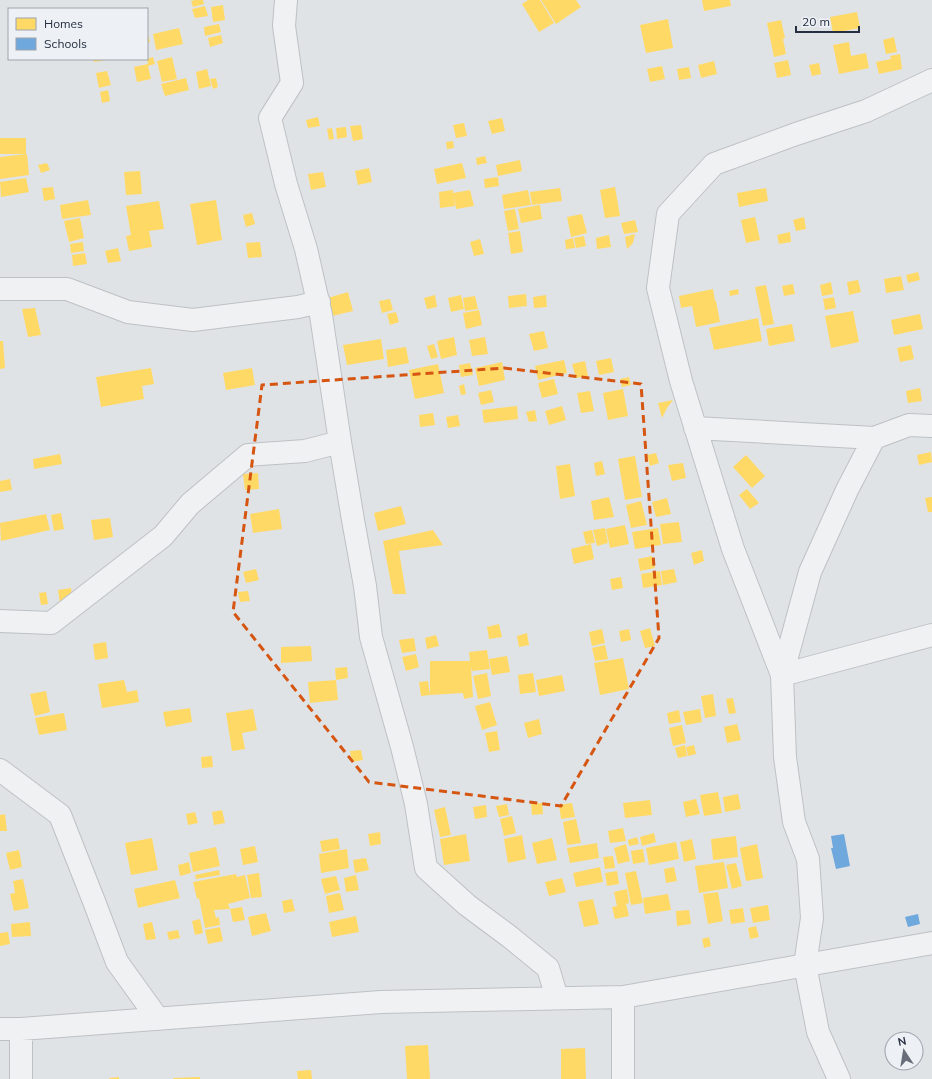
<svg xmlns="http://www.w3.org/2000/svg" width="932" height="1079" font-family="Mulish,sans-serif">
	<rect width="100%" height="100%" fill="#e0e3e6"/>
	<path fill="#ffd966" d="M195,0H203L204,4L193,7L191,1Z
		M528,0H540L554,23L539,32L522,4Z
		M541,0H576L581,7L556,24Z
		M702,0H730L731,6L704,11Z
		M223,5L225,20L213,22L211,7Z
		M205,6L208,16L195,18L192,9Z
		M857,12L860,28L833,33L830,17Z
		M668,19L673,48L646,53L640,25Z
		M781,20L785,38L783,39L786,54L774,57L767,23Z
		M219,24L221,32L205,36L204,27Z
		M179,28L183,44L156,50L153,34Z
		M147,31L150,42L147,43Z
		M221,35L223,43L210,47L208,38Z
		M894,37L897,52L886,54L883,40Z
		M849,42L851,56L866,53L869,68L839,74L833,45Z
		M900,54L902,69L879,74L876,62L891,59L890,56Z
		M153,57L155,64L148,66L151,79L137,82L134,67L148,64L147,59Z
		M172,57L177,79L162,82L157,61Z
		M93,59H106V60L94,62Z
		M788,60L791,75L777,78L774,63Z
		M714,61L717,74L701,78L698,65Z
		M819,63L821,74L812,76L809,65Z
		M662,66L665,79L650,82L647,69Z
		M689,67L691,78L679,80L677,69Z
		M207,69L211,86L199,89L196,72Z
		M107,71L111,85L99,88L96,73Z
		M186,78L189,90L165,96L161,84Z
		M216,78L218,87L213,89L210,79Z
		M108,90L110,101L102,103L100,92Z
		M318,117L320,126L308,128L306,120Z
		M502,118L505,131L492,134L488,121Z
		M464,123L467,136L456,138L453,125Z
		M361,125L363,139L353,141L350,126Z
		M346,127L347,137L337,139L336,128Z
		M332,128L334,139L329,140L327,129Z
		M0,138H26V154H0Z
		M453,141L454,148L447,149L446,142Z
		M27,154L29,175L0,179V157Z
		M485,156L487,163L477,165L476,158Z
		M520,160L522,171L498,176L496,165Z
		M47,163L50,170L41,173L38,165Z
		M462,163L466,178L437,184L434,169Z
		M369,168L372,182L358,185L355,171Z
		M140,171L142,194L126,195L124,172Z
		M323,172L326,187L311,190L308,174Z
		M498,177L499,186L485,188L484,179Z
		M26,178L29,192L1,197L0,182Z
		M53,187L55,199L44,201L42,188Z
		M615,187L620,216L605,218L600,190Z
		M560,188L562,201L532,205L530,192Z
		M766,188L768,201L739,207L737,193Z
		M453,190V193L470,190L474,206L456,209L454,194L455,206L440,208L439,192Z
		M528,190L531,205L504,209L502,195Z
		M88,200L91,215L62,219L60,205Z
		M216,200L222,240L197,245L190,204Z
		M159,201L164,229L149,231L152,247L129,251L126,236L131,235L126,206Z
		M540,205L542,219L521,223L518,209Z
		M515,209L519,229L508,231L504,211Z
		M252,213L255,224L246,227L243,215Z
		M582,214L587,233L571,237L567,217Z
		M755,217L760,240L746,243L741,220Z
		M804,217L806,229L796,231L793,220Z
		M80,218L84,238L69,242L64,221Z
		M635,220L638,232L624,234L621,223Z
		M520,231L523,252L511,254L508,233Z
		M790,232L791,242L779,244L777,235Z
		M635,234L633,243L627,249L625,237Z
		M609,235L611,247L597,249L596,238Z
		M584,236L586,246L576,248L574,238Z
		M573,238L575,248L566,249L565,240Z
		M480,239L484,254L474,256L470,242Z
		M83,242L84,251L71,253L70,244Z
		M260,242L262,257L248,258L246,243Z
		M118,248L121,261L108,263L105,251Z
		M85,253L87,264L73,266L72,255Z
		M918,272L920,280L908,283L906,275Z
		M901,276L904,290L886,293L884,279Z
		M858,280L861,292L849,295L847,282Z
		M831,282L833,294L822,296L820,285Z
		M793,284L795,294L784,296L782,286Z
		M766,285L774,324L763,326L755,287Z
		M713,289L715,301H716L720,322L696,327L692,306L681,308L679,296Z
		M738,289L739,294L730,296L729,291Z
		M348,292L353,311L328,317L324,299Z
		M526,294L527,306L509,308L508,296Z
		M435,295L437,307L427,309L424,298Z
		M461,295L464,309L451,312L448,298Z
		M546,295L547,307L534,308L533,297Z
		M475,296L478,309L465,311L463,298Z
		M834,297L836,308L825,310L823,299Z
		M390,299L393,310L382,313L379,301Z
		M35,308L41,335L28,337L22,309Z
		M479,310L482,325L466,329L463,313Z
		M853,311L859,342L831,348L825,316Z
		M396,312L399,322L390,325L387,314Z
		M920,314L923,329L894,335L891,320Z
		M758,318L762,341L714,350L709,328Z
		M792,324L795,341L769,346L766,329Z
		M544,331L548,348L534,351L529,334Z
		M454,337L457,355L441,359L437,341Z
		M485,337L488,354L472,356L469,340Z
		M381,339L384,359L347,365L343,345Z
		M0,341H3L5,368L0,369Z
		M434,344L438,357L431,359L427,346Z
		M911,345L914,359L900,362L897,348Z
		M406,347L409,363L388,367L386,350Z
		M611,358L614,372L599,375L596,361Z
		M564,360L567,373L538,380L535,366Z
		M585,361L588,376L576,378L572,364Z
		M502,362L505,380L479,386L475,368Z
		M470,363L473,375L461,377L459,365Z
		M438,364L444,393L415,399L409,370Z
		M151,368L154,384L142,386L144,399L101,407L96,377Z
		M252,368L255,385L226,390L223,373Z
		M629,377L631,385L622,387L620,379Z
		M554,379L558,394L542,398L538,383Z
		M464,384L466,394L461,395L459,386Z
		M920,388L922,401L908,403L906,391Z
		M623,389L628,416L608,420L603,393Z
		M491,390L494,402L481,405L478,393Z
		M590,391L594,411L581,413L577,393Z
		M673,400L667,408L662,418L658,403Z
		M517,406L518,419L484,423L482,410Z
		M562,406L566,420L549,425L545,411Z
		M535,410L537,421L529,422L526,412Z
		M433,413L435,425L420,427L419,415Z
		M458,415L460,426L448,428L446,417Z
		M931,452L932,462L919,465L917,455Z
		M656,453L659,463L650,466L647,455Z
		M60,454L62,464L34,469L33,459Z
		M746,455L765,476L752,488L733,467Z
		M635,456L642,497L625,500L618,459Z
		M602,461L605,474L596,476L594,463Z
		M683,463L686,478L672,481L668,465Z
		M570,464L575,496L560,499L556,466Z
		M258,473L259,489L245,490L243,474Z
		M10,479L12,490L0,492V481Z
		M747,489L759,503L750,509L739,495Z
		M609,497L614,517L594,520L591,501Z
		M932,497V512H928L925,498Z
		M667,498L671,514L656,517L652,502Z
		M641,501L647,525L631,528L626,505Z
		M401,506L406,524L378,531L374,513Z
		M279,509L282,529L253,533L250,514Z
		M61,513L64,529L54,531L51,515Z
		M46,514L50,530L1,541L0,523Z
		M110,518L113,537L94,540L91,520Z
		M679,522L682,542L663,544L660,524Z
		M625,525L629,544L610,548L606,529Z
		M605,528L608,543L597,546L593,530Z
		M658,528L661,545L635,549L632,532Z
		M433,530L443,545L399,551L406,594H393L383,541Z
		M592,530L595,543L586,544L583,532Z
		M591,544L594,559L574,564L571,549Z
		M702,550L704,561L694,565L691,553Z
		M652,556L655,568L640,571L638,559Z
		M256,569L259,580L246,583L243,572Z
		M674,569L677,582L663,585L661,571Z
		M660,571L662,585L643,588L641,574Z
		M621,577L623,588L612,590L610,579Z
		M71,588L73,602L60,604L58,590Z
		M248,591L250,601L240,602L238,592Z
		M46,592L48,604L41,605L39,593Z
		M499,624L502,637L489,639L487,627Z
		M650,628L655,646L645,648L640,631Z
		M602,629L605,643L592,646L589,632Z
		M629,629L631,640L621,642L619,631Z
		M527,633L529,645L519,647L517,636Z
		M436,635L439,646L427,649L425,638Z
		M414,638L416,651L402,653L399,640Z
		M106,642L108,658L95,660L93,644Z
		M605,645L608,659L595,661L592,648Z
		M311,646L312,661L281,663V647Z
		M487,650L490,669L472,671L471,667L473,697L464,699L463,693L430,695V661H470L469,652Z
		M416,654L419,667L406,671L402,657Z
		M507,656L510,672L492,675L489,659Z
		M623,658L629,689L600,695L594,663Z
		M347,667L348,678L336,680L335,668Z
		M487,673L491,696L478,699L473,676Z
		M533,673L536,692L520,694L518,675Z
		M562,675L565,691L539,696L536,680Z
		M124,680L127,692L137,690L139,702L102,708L98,684Z
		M336,680L338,700L310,703L308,682Z
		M428,681L430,695L421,696L419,682Z
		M46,691L50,712L35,716L30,694Z
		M713,694L716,716L705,718L701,696Z
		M733,698L736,713L729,714L726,699Z
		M490,702L497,725L482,730L475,706Z
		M190,708L192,722L166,727L163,712Z
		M253,709L257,730L242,733L245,749L232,751L226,713Z
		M700,709L702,722L686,725L683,712Z
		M679,710L681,722L669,724L667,713Z
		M64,713L67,730L39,735L35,718Z
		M539,719L542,734L528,738L524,723Z
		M737,724L741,740L727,743L724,727Z
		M682,725L686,743L673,746L669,728Z
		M497,731L500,750L489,752L485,733Z
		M685,745L687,756L678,758L675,748Z
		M694,745L696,754L688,756L686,747Z
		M361,750L363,760L352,762L350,751Z
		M212,756L213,767L202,768L201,757Z
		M718,792L722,813L704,816L700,795Z
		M738,794L741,809L725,812L723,797Z
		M696,799L700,814L686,817L683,802Z
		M650,800L652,815L625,818L623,803Z
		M542,803L543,814L532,815L531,804Z
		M572,803L575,817L561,819L559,805Z
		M507,804L509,815L499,817L496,806Z
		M486,805L487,817L475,819L473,807Z
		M445,807L451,835L440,837L434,810Z
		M222,810L225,823L214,825L212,812Z
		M195,812L198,823L188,825L186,814Z
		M5,814L7,831H0V815Z
		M512,816L516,833L504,836L500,819Z
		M576,819L581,843L567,845L563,822Z
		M623,828L626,841L610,843L608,831Z
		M380,832L381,844L370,846L368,834Z
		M654,833L656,842L642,846L640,837Z
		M466,834L470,861L444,865L440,839Z
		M522,835L526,859L508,863L504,839Z
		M736,836L738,857L713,860L711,839Z
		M637,837L639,844L629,846L628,840Z
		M152,838L158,870L131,875L125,843Z
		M338,838L340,849L322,852L320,841Z
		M552,838L557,860L537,864L532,843Z
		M692,839L696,859L684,862L680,842Z
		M676,842L679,859L649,865L646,848Z
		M597,843L599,858L570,863L567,848Z
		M626,844L630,861L618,864L614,848Z
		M757,844L763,878L746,881L740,848Z
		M255,846L258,862L243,865L240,849Z
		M216,847L220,866L193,872L189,853Z
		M347,849L349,868L321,873L319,854Z
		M643,849L645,862L633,864L631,851Z
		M19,850L22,867L10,870L6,853Z
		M613,856L615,868L605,869L603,857Z
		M366,858L369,870L355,873L353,860Z
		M189,862L191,873L180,876L178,865Z
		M724,862L728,888L699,893L695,866Z
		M736,863L742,886L732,889L726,865Z
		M600,867L603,882L576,887L573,873Z
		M674,867L677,881L666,883L664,869Z
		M219,870L220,875L196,879L195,875Z
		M617,871L619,884L607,886L605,873Z
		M636,871L643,903L631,905L625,873Z
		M259,873L262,897L251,898L247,875Z
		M236,874L237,877L245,875L250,898L228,904L230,909L242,907L245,920L233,922L230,909L214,910L216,918L219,917L220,925L205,928L199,898L197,899L193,882Z
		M356,875L359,890L346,892L344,878Z
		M336,876L340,890L325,894L321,879Z
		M562,878L566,892L549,896L545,882Z
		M23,879L29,908L14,911L10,894L15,893L13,881Z
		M175,880L180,898L138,908L134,889Z
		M627,889L629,903L626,904L629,916L615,919L612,907L617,906L614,892Z
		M718,892L723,921L708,924L703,894Z
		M340,893L344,910L329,913L326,896Z
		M668,894L671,910L645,914L643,898Z
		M292,899L295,911L284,913L282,901Z
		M593,899L599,924L584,927L578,902Z
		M768,905L770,920L753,923L750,908Z
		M743,908L745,922L731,924L729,910Z
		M689,910L691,924L677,926L676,911Z
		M266,913L271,931L252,936L248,917Z
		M356,916L359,932L332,937L329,922Z
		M200,919L203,933L195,935L192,921Z
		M30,922L31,936L12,937L11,924Z
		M152,922L156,939L146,940L143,924Z
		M756,926L759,937L750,939L748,928Z
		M220,927L223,941L208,944L205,930Z
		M178,930L180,938L169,940L167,932Z
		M8,932L10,944L0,946V933Z
		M709,937L711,946L704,948L702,939Z
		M428,1045L430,1079H407L405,1046Z
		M585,1048L586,1079H561V1049Z
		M311,1070L312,1079H298L297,1071Z
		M119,1077V1079H109V1078Z
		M200,1077V1079H173V1078Z"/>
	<path fill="#6fa8dc" d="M844,834L850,866L836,869L831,848H833L831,836Z
		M918,914L920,924L908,927L905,917Z"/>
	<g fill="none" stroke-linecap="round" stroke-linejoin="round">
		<defs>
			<path id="minor" d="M286,0L284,26L292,83L270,118L286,184L306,249L321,315L340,442L353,520L365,586L371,637L402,747L416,804L426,868L467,905L510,937L548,968L557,998
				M932,80L866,111L796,134L714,164L668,214L658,288L681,381L733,549L782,675L932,635
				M0,289H67L128,312L193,320L298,307L319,302
				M695,428L874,438
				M0,621L51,623L163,536L190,504L248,455L305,451L340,442
				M0,770L60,815L95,904L117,962L158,1019
				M0,1029H21L381,1002L623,997L932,943
				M21,1029V1079
				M623,1079V997
				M839,1079L818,1032L805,965L812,918L808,859L794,822L785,757L782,675L810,572L847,490L874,438L909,425L932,426"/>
		</defs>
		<use href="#minor" stroke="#bec1c4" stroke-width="24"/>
		<use href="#minor" stroke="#eff1f2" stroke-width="22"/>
	</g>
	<path fill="none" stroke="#d55511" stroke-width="3" stroke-dasharray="8 5" stroke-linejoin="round" d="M504,368L641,384L659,638L561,806L369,782L233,612L262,385Z"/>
	<rect x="8" y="8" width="140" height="52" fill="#edf1f6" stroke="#9da3ad"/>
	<rect x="16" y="18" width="20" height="12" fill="#ffd966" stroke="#9da3ad"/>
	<text x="44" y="28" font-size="12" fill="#262f40">Homes</text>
	<rect x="16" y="38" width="20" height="12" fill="#6fa8dc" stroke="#9da3ad"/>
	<text x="44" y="48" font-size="12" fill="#262f40">Schools</text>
	<g transform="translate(904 1051) rotate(348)"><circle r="19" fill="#edf1f6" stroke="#9da3ad"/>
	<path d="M0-3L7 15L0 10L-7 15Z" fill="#676e7a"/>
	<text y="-6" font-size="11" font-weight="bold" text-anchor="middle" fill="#262f40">N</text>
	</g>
	<path d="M796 26v6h63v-6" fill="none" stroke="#262f40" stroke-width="2"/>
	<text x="802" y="26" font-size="12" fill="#262f40" stroke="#edf1f6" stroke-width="3" paint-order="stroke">20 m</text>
</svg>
